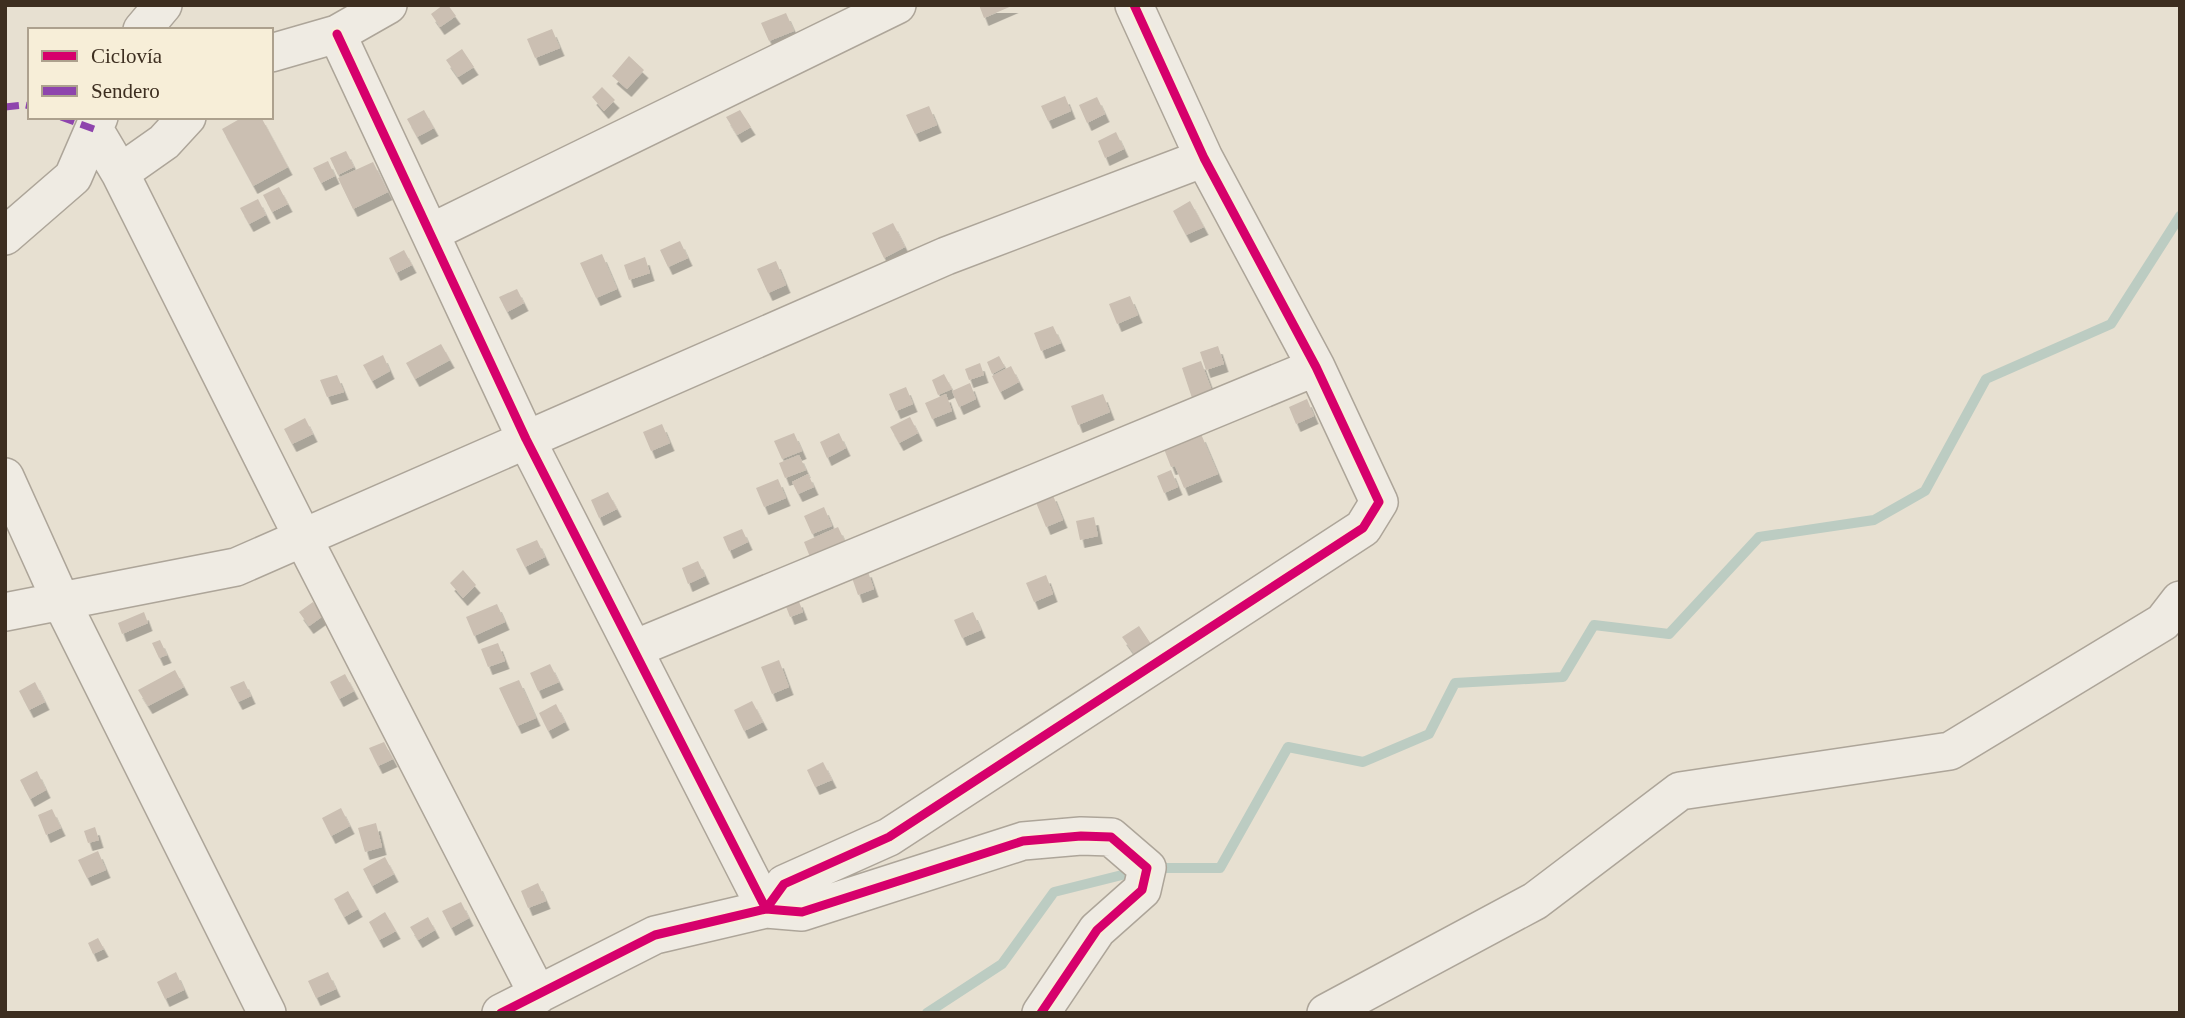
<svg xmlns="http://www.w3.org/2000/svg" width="2185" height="1018" font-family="'Times New Roman',serif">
	<defs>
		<filter id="shadow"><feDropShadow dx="4.5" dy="8" stdDeviation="0" flood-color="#0004"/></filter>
	</defs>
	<rect width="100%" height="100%" fill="#e7e0d1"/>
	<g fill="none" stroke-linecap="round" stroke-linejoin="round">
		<path stroke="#bcccc2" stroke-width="10" d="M1153,868H1220L1288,747L1363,762L1429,734L1455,683L1563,677L1594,625L1669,634L1759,537L1874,520L1925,491L1986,379L2111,324L2180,216
			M927,1013L1002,964L1054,892L1138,871"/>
	</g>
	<path fill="#cbbfb2" filter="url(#shadow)" d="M443,5H448L456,16L440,27L431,14Z
		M979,5H1014L984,18Z
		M786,13L794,31L769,41L761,23Z
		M552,29L560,48L535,58L527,39Z
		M462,49L474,67L458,77L446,60Z
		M629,56L644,70L627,89L612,76Z
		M602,87L615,100L604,111L592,97Z
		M1065,96L1071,111L1048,121L1041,106Z
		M1097,97L1105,114L1087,123L1079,105Z
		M929,106L937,125L915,134L906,115Z
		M424,110L434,128L417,137L407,119Z
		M740,110L751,127L737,135L726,117Z
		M243,117H261L288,167L253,186L222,129Z
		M1116,132L1124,149L1105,158L1098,141Z
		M346,151L354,167L338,175L330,158Z
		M328,161L335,176L321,183L313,168Z
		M373,162L388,192L353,209L338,178Z
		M279,187L288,204L272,212L263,195Z
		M258,199L266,215L249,224L240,208Z
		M1190,201L1204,227L1186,235L1173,211Z
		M893,223L905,247L884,258L872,233Z
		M680,241L688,258L668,267L660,250Z
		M404,250L412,265L396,273L389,258Z
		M602,254L617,289L596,298L580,263Z
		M645,257L650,273L629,280L624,265Z
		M776,261L786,285L768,293L757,269Z
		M517,289L524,303L507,312L499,297Z
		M1130,296L1138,315L1117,324L1109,304Z
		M1053,326L1061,343L1041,351L1034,333Z
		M441,344L450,360L415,379L406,363Z
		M1218,346L1224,364L1206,370L1200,352Z
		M383,355L390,371L372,381L363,365Z
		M999,356L1005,367L992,374L987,362Z
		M1201,361L1212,391L1192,398L1182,368Z
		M980,363L984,375L969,380L965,369Z
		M1011,366L1019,382L1000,392L992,376Z
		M944,374L952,389L938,395L932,380Z
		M337,375L344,392L327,397L320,380Z
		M970,383L976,399L959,407L952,391Z
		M906,387L913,404L896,411L889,394Z
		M946,394L952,411L932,419L925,403Z
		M1103,394L1110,412L1078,425L1071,406Z
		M1307,399L1314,416L1296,424L1289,407Z
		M910,417L918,433L899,443L890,427Z
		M305,418L313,434L292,444L284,429Z
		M662,424L670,443L651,451L643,432Z
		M794,433L802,451L782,459L774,441Z
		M839,433L846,448L827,458L820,442Z
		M1201,434L1218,474L1184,488L1175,466L1171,467L1164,449Z
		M799,455L806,470L785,478L779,463Z
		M1171,470L1178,487L1164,493L1157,476Z
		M808,474L814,487L798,494L792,482Z
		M778,479L786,498L764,507L756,488Z
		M608,492L617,509L599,518L591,500Z
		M1052,493L1063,520L1046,527L1035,500Z
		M824,507L832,526L812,534L804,516Z
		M1094,517L1098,536L1080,540L1076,521Z
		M838,527L847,546L812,562L804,542Z
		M742,529L748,542L729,551L723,537Z
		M537,540L545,557L525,567L516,549Z
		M698,561L705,576L688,584L682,568Z
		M867,569L874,589L858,595L851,575Z
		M463,570L476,585L463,598L450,583Z
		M1046,575L1053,594L1034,602L1026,583Z
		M798,599L803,612L790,617L785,604Z
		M313,602L323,616L309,626L299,612Z
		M497,604L505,622L474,636L466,617Z
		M144,612L148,623L122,634L118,623Z
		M973,612L981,630L962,638L954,620Z
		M1139,626L1151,644L1135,655L1122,637Z
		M160,640L167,655L159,658L152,643Z
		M498,643L505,661L488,667L481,649Z
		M779,660L789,687L772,694L761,667Z
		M550,664L559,682L538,691L530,673Z
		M175,670L184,687L148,706L138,690Z
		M345,674L354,691L339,699L330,682Z
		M519,680L536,718L517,726L499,688Z
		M244,681L251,696L238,702L230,687Z
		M35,682L45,702L29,710L19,691Z
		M752,701L763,722L744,731L734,710Z
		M556,704L565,722L548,731L539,713Z
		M384,742L393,759L378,766L369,748Z
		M823,762L832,780L815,787L807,770Z
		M37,771L46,790L30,799L20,780Z
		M341,808L350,826L331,836L322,818Z
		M52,809L61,828L46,835L38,815Z
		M376,823L382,847L365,852L358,828Z
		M95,827L99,840L88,843L84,831Z
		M98,851L106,870L87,878L78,860Z
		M385,857L394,874L372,886L363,869Z
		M538,883L546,901L528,908L521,891Z
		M348,891L358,909L344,917L334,899Z
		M461,902L469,918L451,928L442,911Z
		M385,912L396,931L379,940L369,922Z
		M428,917L435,930L418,940L410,927Z
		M98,938L104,949L93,954L88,943Z
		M176,972L184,990L165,999L157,982Z
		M328,972L336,989L316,998L308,981Z"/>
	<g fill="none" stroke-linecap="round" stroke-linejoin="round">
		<defs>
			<path id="minor" d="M142,30L163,5
				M337,34L526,439L766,909L802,912L1023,841L1081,836L1111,837L1147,868L1142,890L1097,930L1041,1013
				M271,53L337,34L388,5
				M94,129L120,173L303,538L538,995
				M120,173L164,142L187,117
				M430,233L897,5
				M5,236L73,177L99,117
				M5,477L61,601L267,1013
				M5,612L236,567L946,256L1204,158
				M634,649L1316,367
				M501,1013L655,935L766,909L784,884L889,837L1363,528L1379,502L1316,367L1204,158L1134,5
				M1326,1013L1535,901L1680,791L1950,751L2163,622L2180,600"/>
		</defs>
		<use href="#minor" stroke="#ada599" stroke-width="40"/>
		<use href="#minor" stroke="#efebe3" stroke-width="37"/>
		<path stroke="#8e44ad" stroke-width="7" stroke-dasharray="14 7" stroke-linecap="butt" d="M5,107L25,105L30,106
			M61,117L94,129"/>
		<defs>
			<path id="cycleway" d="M337,34L526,439L766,909L802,912L1023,841L1081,836L1111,837L1147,868L1142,890L1097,930L1041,1013
				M501,1013L655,935L766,909L784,884L889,837L1363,528L1379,502L1316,367L1204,158L1134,5"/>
		</defs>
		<use href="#cycleway" stroke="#f7eed8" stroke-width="13"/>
		<use href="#cycleway" stroke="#d6006c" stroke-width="9"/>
	</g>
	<rect width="2185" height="1018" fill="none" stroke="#3d2e20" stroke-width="14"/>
	<rect x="28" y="28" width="245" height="91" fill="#f7eed8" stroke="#ada18e" stroke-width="2"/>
	<rect x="42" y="51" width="35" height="10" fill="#d6006c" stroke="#ada18e" stroke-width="2"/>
	<text x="91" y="63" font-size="21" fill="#3d2e20">Ciclovía</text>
	<rect x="42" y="86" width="35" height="10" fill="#8e44ad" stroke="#ada18e" stroke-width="2"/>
	<text x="91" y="98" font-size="21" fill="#3d2e20">Sendero</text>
</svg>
